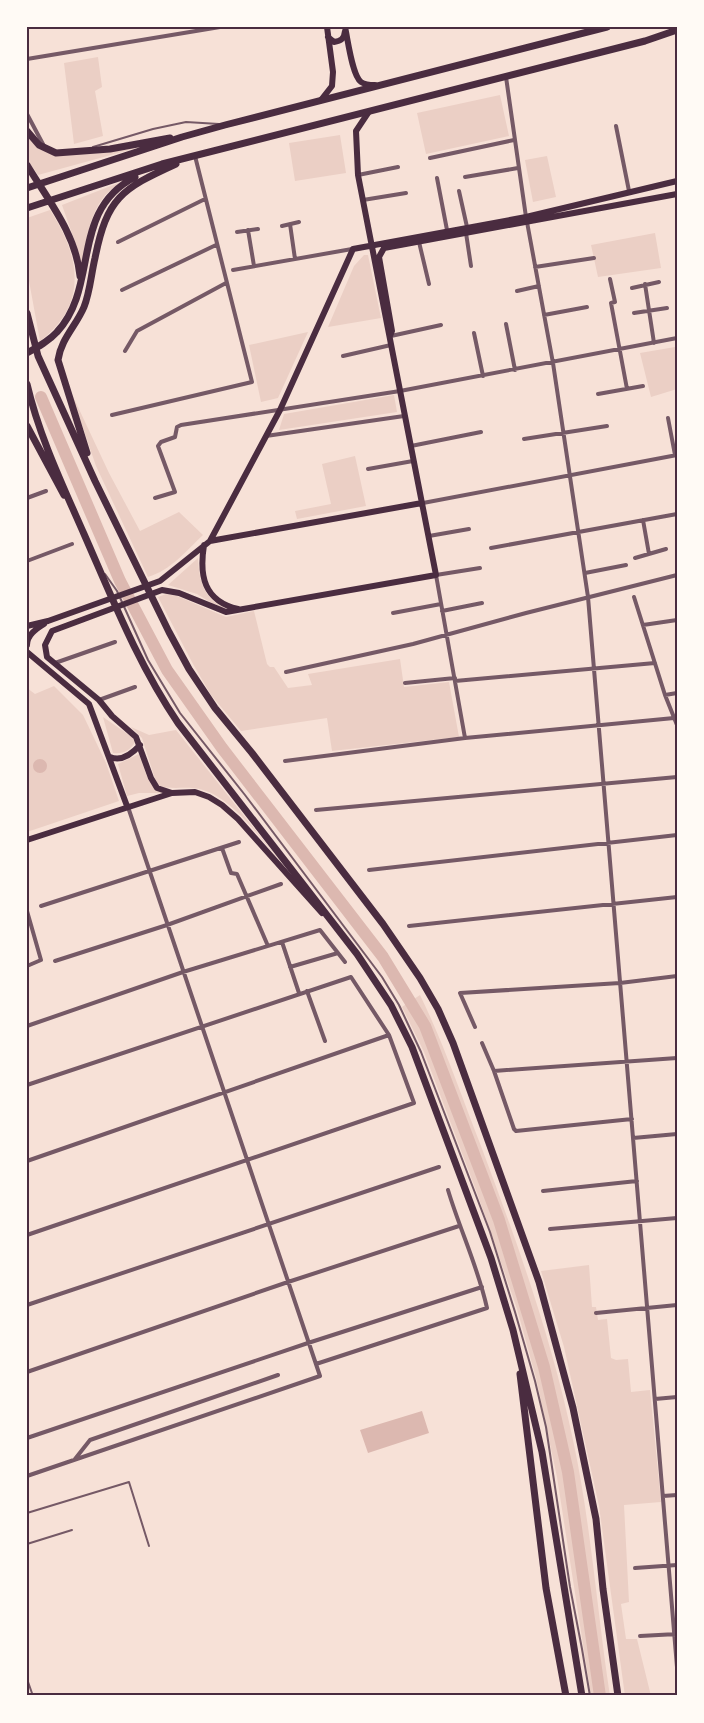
<svg xmlns="http://www.w3.org/2000/svg" width="704" height="1723" font-family="'Zilla Slab',serif">
	<rect width="100%" height="100%" fill="#f7e1d7"/>
	<path fill="#ebcfc5" d="M98,57L102,87L95,91L103,136L74,144L64,63Z
		M500,95L509,136L426,154L417,113Z
		M340,135L346,173L295,181L289,143Z
		M27,136L39,149L50,153L162,141L38,175L27,159Z
		M547,156L556,197L533,202L525,160Z
		M121,182C115,187 107,192 103,198C88,217 86,245 81,268L80,256L62,205Z
		M50,210C80,256 89,304 40,341L27,270V218Z
		M655,233L661,268L598,277L591,245Z
		M364,255H368L381,318L328,327L354,266Z
		M308,332L278,398L261,402L249,345Z
		M675,347L677,389L651,397L640,353Z
		M70,390L109,473L140,531L179,512L203,535C186,551 171,570 148,577L96,466Z
		M394,395L397,412L279,430L284,414Z
		M355,456L366,506L297,519L295,511L331,504L322,464Z
		M198,558C199,582 205,603 230,609L216,606L197,594L168,585Z
		M166,594L177,596L226,617L254,611L267,664L270,667H274L288,688L312,685L308,674L400,659L404,687L449,682L459,737L332,751L327,718L241,731L211,695L193,664L158,597Z
		M54,686L83,715L106,763L119,801L27,832V688L35,694Z
		M103,717L132,737L135,742C130,751 123,754 113,753Z
		M131,727L149,735L176,730L284,866C263,842 234,799 203,790C187,785 172,791 157,785L142,738Z
		M139,754C145,768 147,788 163,793H139L127,796L118,764Z
		M420,995C444,1044 461,1095 481,1146C517,1242 552,1339 573,1440C591,1524 597,1611 610,1696H591L557,1477L536,1378L517,1309L477,1193L424,1052L402,1007Z
		M589,1265L592,1307H596L598,1320L607,1319L611,1358L616,1360L628,1359L631,1392L650,1390L661,1502L624,1505L629,1602L621,1604L626,1639H637L651,1696H625L599,1506L564,1347L541,1271Z"/>
	<path fill="#dcb8b0" d="M33 766a7 7 0 1 1 14 0a7 7 0 1 1-14 0Z
		M422,1411L429,1433L368,1453L360,1430Z"/>
	<g fill="none" stroke-linecap="round" stroke-linejoin="round">
		<path stroke="#dcb8b0" stroke-width="12" d="M41,397L120,581L167,670L222,748L383,957L425,1026L499,1220L544,1367L568,1472L600,1696"/>
		<path stroke="#755966" stroke-width="2" d="M93,147L153,129L186,122L219,124
			M105,574L117,591L148,660L180,713L245,795L382,977L399,1005L421,1052L490,1232L515,1312L535,1381L546,1427L570,1587L582,1649L590,1696
			M27,1513L129,1482L149,1546
			M27,1544L72,1530
			M27,1679L33,1696"/>
		<path stroke="#755966" stroke-width="4" d="M27,59L220,27
			M506,77L526,217
			M27,114L44,146
			M616,126L629,191
			M430,158L514,140
			M358,175L398,167
			M465,177L518,168
			M437,178L447,230
			M459,191L467,227
			M363,200L406,193
			M527,222L553,363L588,597L677,1667
			M290,224L295,259
			M282,226L299,222
			M248,230L254,266
			M237,232L258,229
			M466,233L471,266
			M118,242L205,199
			M419,242L429,284
			M535,267L594,258
			M233,270L352,249
			M610,279L615,302L611,303L627,389
			M645,284L654,343
			M632,288L659,282
			M122,290L216,245
			M517,291L539,286
			M634,313L667,308
			M544,315L587,307
			M506,324L515,370
			M474,333L483,376
			M391,336L441,325
			M125,351L137,331L226,283
			M343,356L391,345
			M598,394L643,386
			M112,415L252,382L195,156
			M668,418L675,455
			M266,436L404,416
			M524,439L607,426
			M411,446L481,432
			M368,469L413,461
			M27,498L46,491
			M155,498L175,492L158,446L161,442L175,437L177,427L181,425L400,391L677,338
			M423,503L677,455
			M643,520L649,554
			M429,536L469,529
			M491,548L677,514
			M635,558L666,549
			M27,561L72,544
			M585,573L626,565
			M634,597L665,695L677,725
			M442,611L482,603
			M393,613L441,604
			M643,625L677,620
			M55,663L115,642
			M286,672L413,644L526,613L677,575
			M455,681L655,663
			M405,683L455,678
			M665,695L677,693
			M99,700L135,687
			M465,738L436,575L480,568
			M285,761L465,738L674,718
			M316,810L677,777
			M222,848L231,873L237,874L268,946
			M369,870L677,835
			M41,906L239,842
			M27,911L41,960L27,966
			M409,926L677,897
			M282,942L299,993
			M55,961L167,925L281,884
			M290,967L338,953
			M307,991L325,1041
			M27,1026L183,972L320,930L345,962
			M475,1027L460,993L620,983L677,976
			M482,1043L494,1071L677,1058
			M494,1071L514,1129L516,1131L632,1119
			M27,1085L351,977L389,1035L414,1103L27,1235
			M633,1138L677,1134
			M27,1161L389,1035
			M543,1191L637,1181
			M550,1229L677,1218
			M27,1305L439,1167
			M596,1313L677,1305
			M316,1364L487,1308C478,1267 460,1230 448,1190
			M27,1372L288,1282L459,1226
			M655,1399L677,1397
			M27,1438L308,1343L482,1287
			M75,1459L90,1440L278,1375
			M27,1476L320,1376L128,807
			M663,1496L677,1495
			M635,1568L677,1565
			M640,1636L677,1634"/>
		<path stroke="#4a2c40" stroke-width="6" d="M345,27C348,40 352,75 361,82C365,85 370,85 375,85
			M328,37L334,42C341,41 344,39 345,31
			M321,100L332,86L333,72L327,27
			M390,336L392,331L379,257L384,248L677,194
			M210,541L422,503
			M204,545C199,576 204,601 238,609
			M27,626L48,621L160,581L210,541L280,410L353,249L526,217L677,181
			M27,645C27,635 36,629 44,624
			M27,652L89,704L127,806
			M110,757C122,762 132,754 140,745
			M27,840L172,793
			M322,913L238,819L222,805L209,797L195,792L172,793L157,788L151,778L136,737L112,716L99,700L47,657L45,645L52,631L162,590L179,593L226,612L436,575L358,175L356,131L368,113"/>
		<path stroke="#4a2c40" stroke-width="7" d="M27,131L39,145L56,153L110,149L170,138
			M27,165C48,200 76,234 80,276
			M27,188L182,137L225,125L607,27
			M27,208L162,164L645,41L677,30
			M27,313L38,356L95,481L169,632L189,669L215,708L252,753L383,924L420,978L438,1009L453,1043L539,1282L573,1408L596,1519L603,1589L618,1696
			M27,353C38,347 49,341 57,332C100,286 69,211 135,177
			M27,384C39,436 63,486 84,534C113,600 138,664 178,723L357,954L391,1005L412,1047L491,1258L513,1330L542,1452L582,1696
			M27,426L64,495
			M87,453L58,360C61,339 76,326 84,307C90,292 91,275 95,258C107,198 121,189 176,164
			M520,1374L546,1588L566,1696"/>
	</g>
	<rect width="704" height="1723" fill="none" stroke="#fffaf5" stroke-width="57"/>
	<rect x="28" y="28" width="648" height="1666" fill="none" stroke="#4a2c40" stroke-width="2"/>
</svg>
